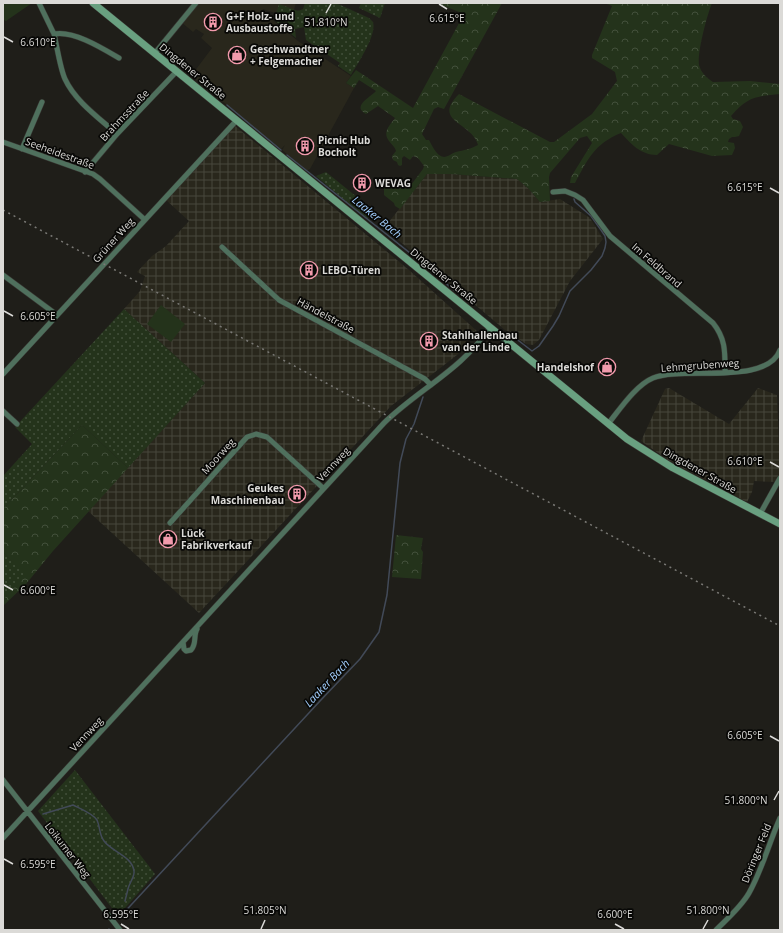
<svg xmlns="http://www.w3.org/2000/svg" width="783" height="933" font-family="'Open Sans',sans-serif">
	<defs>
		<pattern id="industrial-grid" width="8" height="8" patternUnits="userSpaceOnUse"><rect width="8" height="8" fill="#29271c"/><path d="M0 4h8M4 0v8" fill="none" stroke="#47463c"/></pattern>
		<pattern id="grass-dots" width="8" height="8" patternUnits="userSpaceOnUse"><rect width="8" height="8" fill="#24331b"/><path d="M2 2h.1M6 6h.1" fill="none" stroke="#43503b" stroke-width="1.8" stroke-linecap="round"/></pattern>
		<pattern id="forest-crowns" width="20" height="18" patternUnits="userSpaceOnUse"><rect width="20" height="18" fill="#24331b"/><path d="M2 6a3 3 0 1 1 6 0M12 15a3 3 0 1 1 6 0" fill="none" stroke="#43503b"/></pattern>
	</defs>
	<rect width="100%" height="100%" fill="#1f1e19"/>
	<path fill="#29271c" d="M197,3H296L294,10L275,13L263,9L262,11L298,41L351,76L346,83L354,88L310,169L308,170H306L282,150L285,145L281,149L191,76L212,48L201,38L204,34L196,29L193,32L181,22Z"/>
	<path fill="url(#industrial-grid)" d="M234,125L409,270L478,332L457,355L391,406L199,613L88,511L205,383L124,309L140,291L145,276L137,272L152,256L166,246L189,221L166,200Z
		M427,174H451L517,179L528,188L540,202L560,199L590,218L603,239L570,281L539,340L533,345L526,344L505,330L384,228Z
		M669,388L729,424L758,388L777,395L780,472L775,482L754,481L752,492L747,502L668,460L641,441L665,389Z"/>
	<path fill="url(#grass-dots)" d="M305,3H336L369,18L373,22C377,35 358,63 351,75L338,66L340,63L306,40L304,27L295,29L296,38L274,20L279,4L298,11L303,9Z
		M361,3H385L380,18L359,8Z
		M326,172L373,210L367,219L316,176Z
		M124,309L205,383L128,468L82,425L3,509V476L32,444L15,427Z
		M3,552L26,575L3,600Z
		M75,770L155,874L118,916L38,811Z"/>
	<path fill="url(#forest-crowns)" d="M437,3H502L444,109L438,107L434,109L422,134L426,140H429C432,145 436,156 444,157C448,157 452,153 456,152C464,150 471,149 478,145C472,122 431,122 459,94L550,142H554L592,114L617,81L615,72L592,58V55L612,6L605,3H712C707,15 697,53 699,65C701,73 707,78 713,82L750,81L780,84V94C756,96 747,97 731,116L733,119L740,121L743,127L739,136L735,137H732L729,139L728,142L734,143L735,148L732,155L712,156L669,144L657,155C641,155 631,144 621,133C594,144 588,159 575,183H570L571,177L592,143L587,136L580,138L550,173L549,177L550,201L540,202L528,188L517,179L451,174H427L400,209L395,206L394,203L384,195V188L387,181C395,180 402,185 411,185L423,169L424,166L418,158L413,156L410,160L404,156L402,158V165L400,166L398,165L397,162L393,160L392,156L396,151C395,147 392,145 389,141C382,132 390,125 395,118L378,106L366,114C351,106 371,97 376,91L359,80L354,88L346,83L356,70L413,108L464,14Z
		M82,425L128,468L53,551L26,584L3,606V600L25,575L3,552V509Z
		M396,535L423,538L421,549L423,552L421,579L392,577Z"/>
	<path fill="#24331b" d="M3,3H32L6,21L4,20Z
		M161,305L185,324L171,342L147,324Z"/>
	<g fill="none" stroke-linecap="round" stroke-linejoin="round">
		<path stroke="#424a58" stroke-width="1.5" d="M227,105L281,150
			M287,155L415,257L456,292
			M510,334L532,351L539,346L553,326L559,316L570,291L591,270L602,256L605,248L606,242L605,236L601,230L591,216L575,202L574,199
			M43,814L73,805C81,809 92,813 97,820C100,826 99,835 104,841C112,852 132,856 134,871C135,877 129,883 128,889C127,893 126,897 125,901
			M119,918L320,701L360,659L379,632L387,595L400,463L406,439L414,424L423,397
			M108,930L109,929"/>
		<defs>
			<path id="minor" d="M39,3L54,34
				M155,53L196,3
				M117,134C99,118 75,101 65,79C60,68 57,46 54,34C73,30 102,48 119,58
				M3,142L93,174L100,179L144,219
				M22,149L42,102
				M85,172L117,134L177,71
				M553,192L565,191L575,195L583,200L610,236L713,323C726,339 725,353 725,372
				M222,247L279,300L425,379L431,385
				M3,275L57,315
				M3,374L237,120
				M3,411L17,424
				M608,424C620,409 636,385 653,378C683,366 767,386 780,350
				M760,514L780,478
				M170,523L247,437L256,434L267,437L323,488
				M183,642L184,649L186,651L191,650C197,644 193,636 197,629
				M3,780L120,930
				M3,838L384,423C419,389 463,369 490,327
				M716,930C728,918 741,907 749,893C762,870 769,843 780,818"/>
			<path id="secondary" d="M93,3L627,439L673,468L780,524"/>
		</defs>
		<use href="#minor" stroke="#393834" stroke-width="6"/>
		<use href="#secondary" stroke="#393834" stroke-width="8"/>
		<use href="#minor" stroke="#4f705d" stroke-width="5"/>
		<use href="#secondary" stroke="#69a080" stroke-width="7"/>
		<path stroke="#7a7975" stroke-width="1.5" stroke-dasharray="2 4" stroke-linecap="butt" d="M3,210L780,626"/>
	</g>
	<path fill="none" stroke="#dbdad7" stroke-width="1.5" d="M439,4L447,9M326,13L331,4M4,37L13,42M770,188L779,193M4,311L13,316M770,462L779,467M4,585L13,590M770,736L779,741M774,800L779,791M4,859L13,864M121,924L129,929M615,924L624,929M261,929L265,920M703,929L708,920"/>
	<defs>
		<symbol id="building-ring" viewBox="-11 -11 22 22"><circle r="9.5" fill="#080806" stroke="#f29aac" stroke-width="1.5"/><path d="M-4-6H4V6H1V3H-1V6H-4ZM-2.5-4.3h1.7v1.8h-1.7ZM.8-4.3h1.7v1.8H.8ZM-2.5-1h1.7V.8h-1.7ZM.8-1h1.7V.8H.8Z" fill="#f29aac"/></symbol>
		<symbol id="shop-ring" viewBox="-11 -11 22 22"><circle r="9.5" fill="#080806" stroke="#f29aac" stroke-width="1.5"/><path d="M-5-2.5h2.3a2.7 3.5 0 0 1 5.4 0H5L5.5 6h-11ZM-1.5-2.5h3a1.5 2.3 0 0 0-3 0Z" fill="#f29aac"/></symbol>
	</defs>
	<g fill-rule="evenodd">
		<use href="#building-ring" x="203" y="12" width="20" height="20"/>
		<use href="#shop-ring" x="227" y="45" width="20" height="20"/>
		<use href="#building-ring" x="295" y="136" width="20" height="20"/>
		<use href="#building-ring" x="352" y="173" width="20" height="20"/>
		<use href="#building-ring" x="299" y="260" width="20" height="20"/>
		<use href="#building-ring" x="419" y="331" width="20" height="20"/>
		<use href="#shop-ring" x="597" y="357" width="20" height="20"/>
		<use href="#building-ring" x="287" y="484" width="20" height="20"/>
		<use href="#shop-ring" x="158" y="529" width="20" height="20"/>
	</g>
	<g text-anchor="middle" stroke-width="3.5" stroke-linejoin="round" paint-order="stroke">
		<g font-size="10" font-weight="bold" fill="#dbdad7" stroke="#080806" text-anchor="start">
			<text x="226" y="20">G+F Holz- und<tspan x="226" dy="12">Ausbaustoffe</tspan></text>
			<text x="250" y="53">Geschwandtner<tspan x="250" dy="12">+ Felgemacher</tspan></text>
			<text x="318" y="144">Picnic Hub<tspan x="318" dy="12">Bocholt</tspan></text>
			<text x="375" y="187">WEVAG</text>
			<text x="322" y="274">LEBO-Türen</text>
			<text x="442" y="339">Stahlhallenbau<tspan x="442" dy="12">van der Linde</tspan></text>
			<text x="594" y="371" text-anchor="end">Handelshof</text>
			<text x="284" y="492" text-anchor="end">Geukes<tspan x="284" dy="12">Maschinenbau</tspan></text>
			<text x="181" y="537">Lück<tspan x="181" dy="12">Fabrikverkauf</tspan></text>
		</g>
		<g font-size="10" fill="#dbdad7" stroke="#080806">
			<text transform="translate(193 71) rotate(39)" y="4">Dingdener Straße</text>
			<text transform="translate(124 115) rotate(-47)" y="4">Brahmsstraße</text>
			<text transform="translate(60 153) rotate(20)" y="4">Seeheidestraße</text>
			<text transform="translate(113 240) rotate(-48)" y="4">Grüner Weg</text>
			<text transform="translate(657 265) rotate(41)" y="4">Im Feldbrand</text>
			<text transform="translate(444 276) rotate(39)" y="4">Dingdener Straße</text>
			<text transform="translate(326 315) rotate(28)" y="4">Händelstraße</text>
			<text transform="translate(700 365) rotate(-4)" y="4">Lehmgrubenweg</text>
			<text transform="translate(218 456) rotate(-48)" y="4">Moorweg</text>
			<text transform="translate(333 464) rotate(-47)" y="4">Vennweg</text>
			<text transform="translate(700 470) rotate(29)" y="4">Dingdener Straße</text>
			<text transform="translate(86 734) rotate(-47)" y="4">Vennweg</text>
			<text transform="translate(68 850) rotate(52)" y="4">Loikumer Weg</text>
			<text transform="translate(756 853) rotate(-68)" y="4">Döringer Feld</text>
		</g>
		<g font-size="11" font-style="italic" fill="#a3cffe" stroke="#080806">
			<text transform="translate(377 217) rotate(39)" y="4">Laaker Bach</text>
			<text transform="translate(327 683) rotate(-47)" y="4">Laaker Bach</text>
		</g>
	</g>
	<g font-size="10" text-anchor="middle" fill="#dbdad7" stroke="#080806" stroke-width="3.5" stroke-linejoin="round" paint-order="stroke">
		<text x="447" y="22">6.615°E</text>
		<text x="326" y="26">51.810°N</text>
		<text x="38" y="46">6.610°E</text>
		<text x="745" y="191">6.615°E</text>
		<text x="38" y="320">6.605°E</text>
		<text x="745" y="465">6.610°E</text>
		<text x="38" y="594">6.600°E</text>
		<text x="745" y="739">6.605°E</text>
		<text x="746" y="804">51.800°N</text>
		<text x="38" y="868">6.595°E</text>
		<text x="265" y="914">51.805°N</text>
		<text x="708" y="914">51.800°N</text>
		<text x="121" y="918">6.595°E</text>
		<text x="615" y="918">6.600°E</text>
	</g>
	<rect width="783" height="933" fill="none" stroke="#dbdad7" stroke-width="8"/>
</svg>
